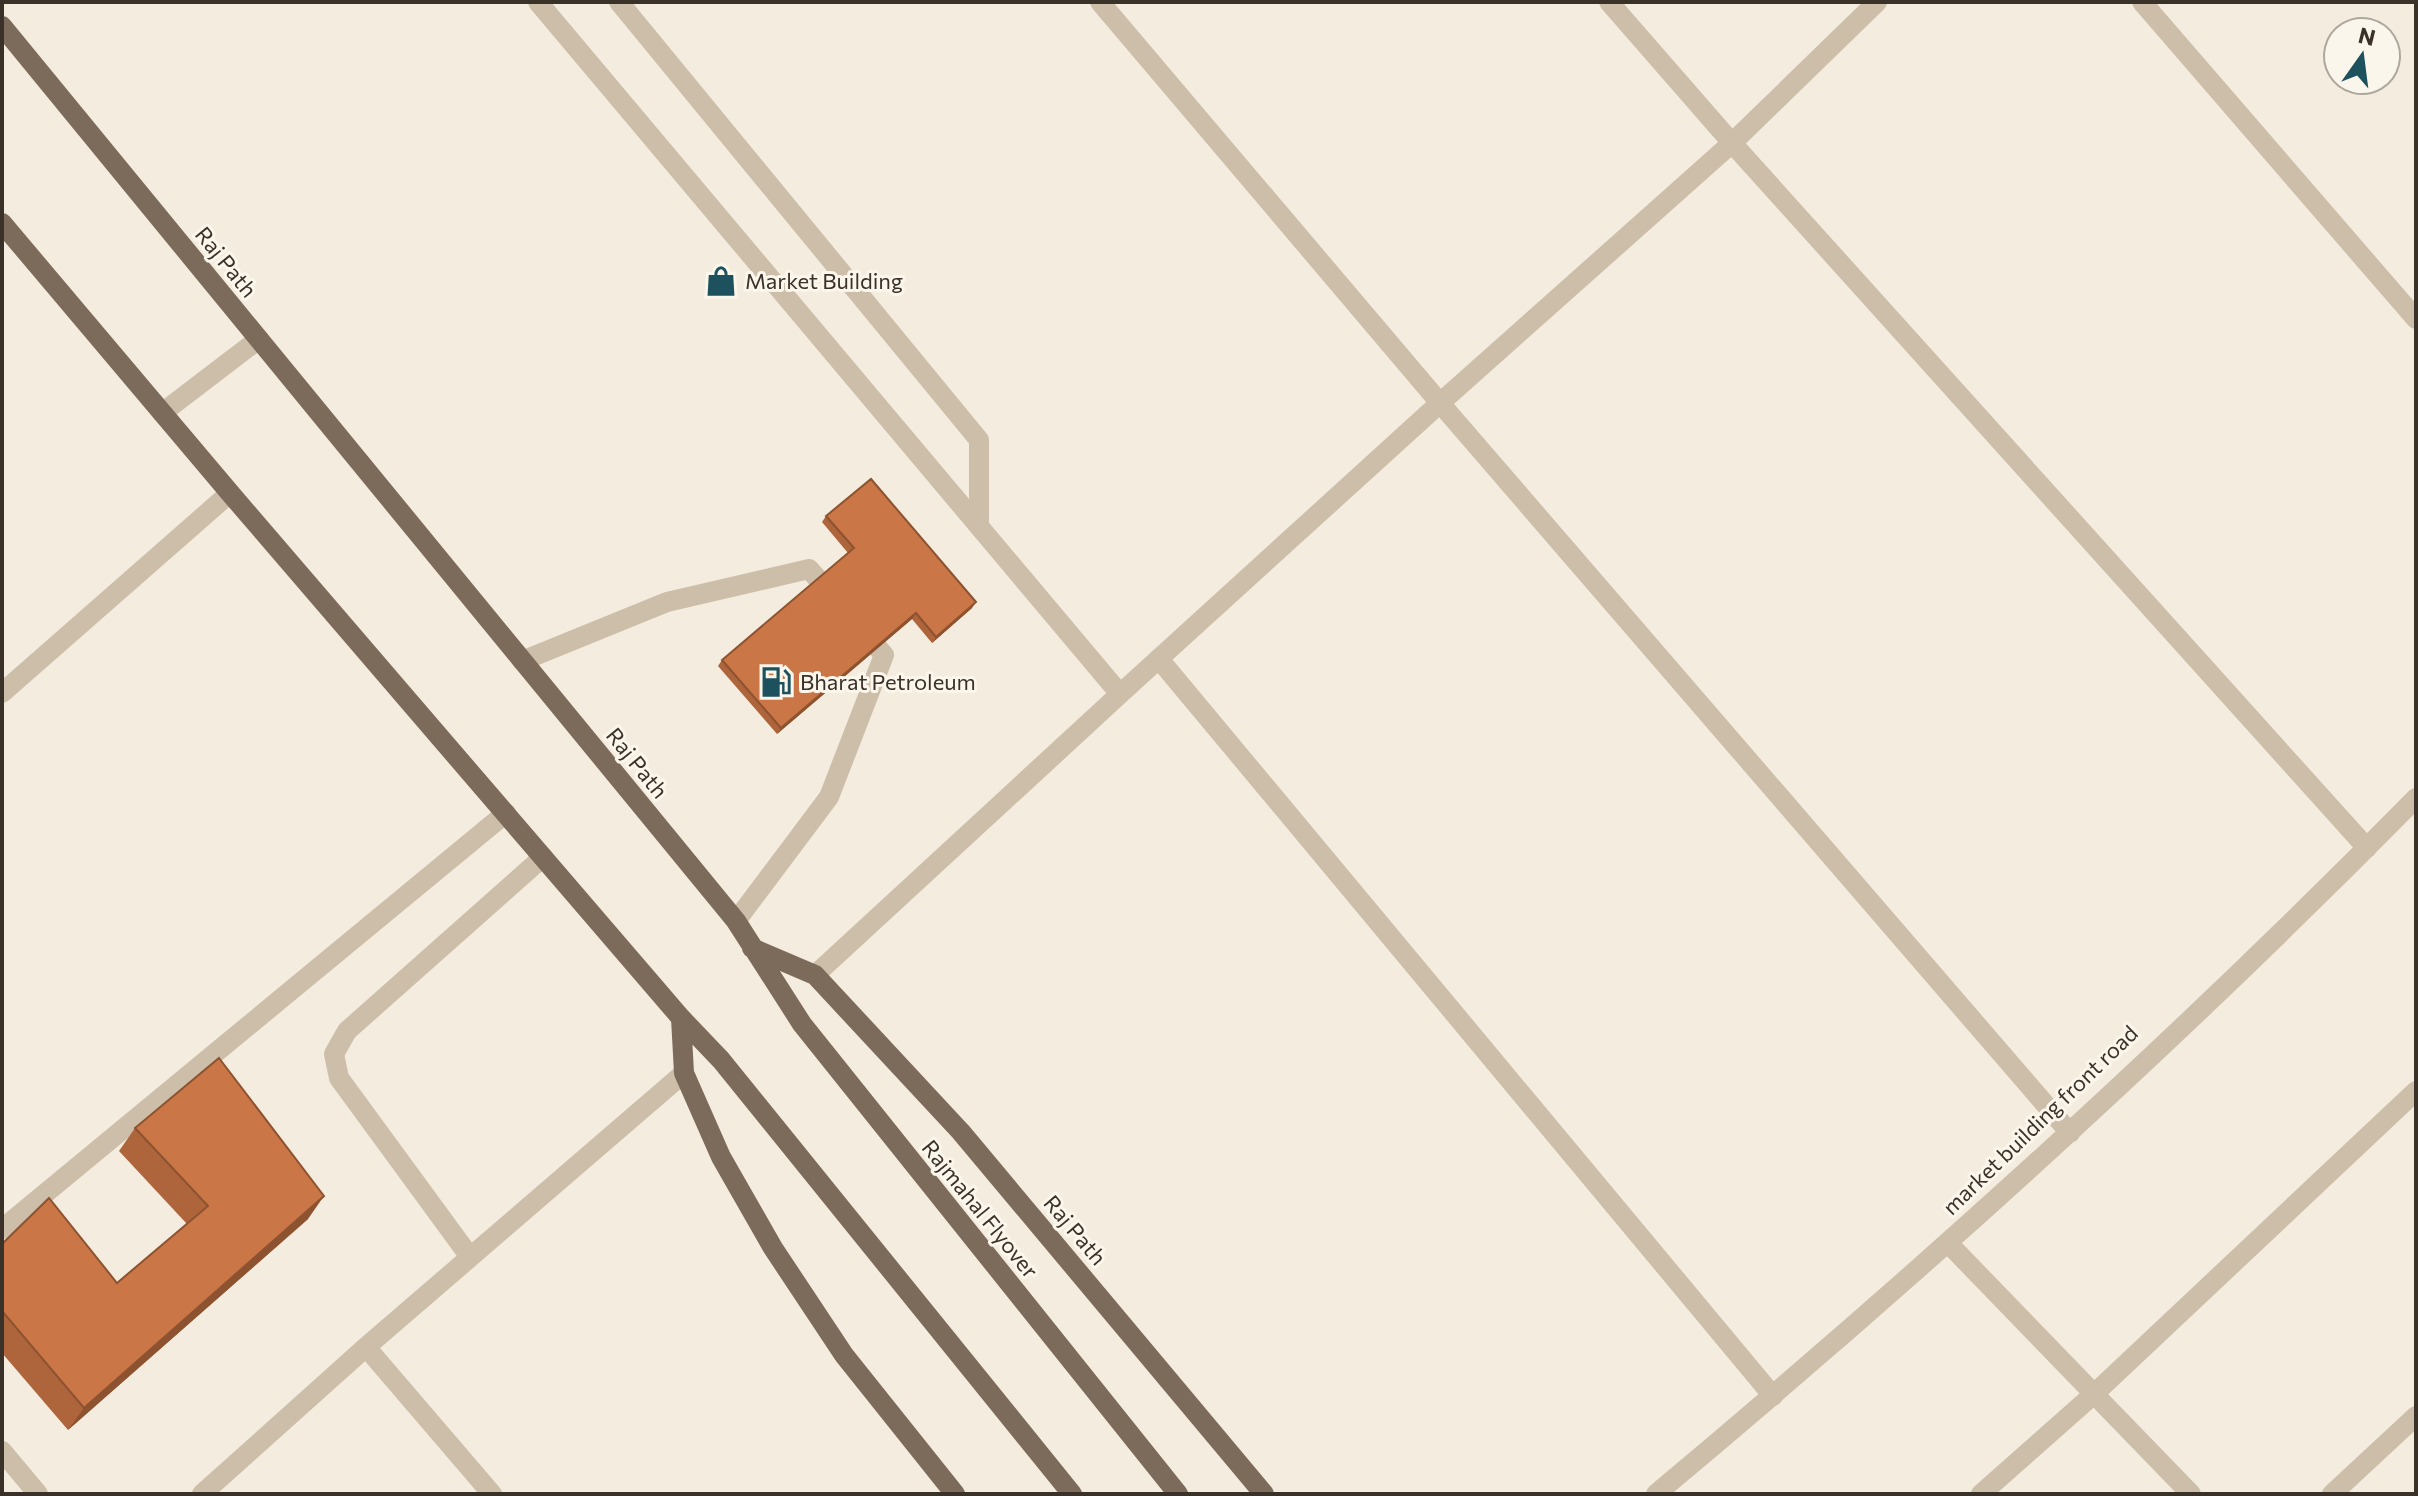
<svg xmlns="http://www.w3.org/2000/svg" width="2418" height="1496" font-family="Commissioner,sans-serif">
	<rect width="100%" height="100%" fill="#f4ecde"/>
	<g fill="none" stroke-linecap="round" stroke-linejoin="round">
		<path stroke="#cdbea9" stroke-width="20" d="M538,2L1120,694
			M619,2L979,440V526
			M1609,2L1732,143L1877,2
			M2142,2L2416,319
			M162,413L259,339
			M1159,659L1773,1396
			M522,661L667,602L809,569L834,597
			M2,693L230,493
			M736,921L829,797L884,655L860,627
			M815,975L1120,694L1440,403L1100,2
			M2070,1133L1440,403L1732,143L2367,848
			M2,1229L506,813
			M1955,1236L1948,1243L2191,1494
			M470,1257L339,1078L334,1054L347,1031L543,857
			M366,1347L492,1494
			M2,1451L38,1494
			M202,1494L366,1347L684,1073
			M1656,1494C1919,1274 2175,1043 2416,798
			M1981,1494L2094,1394L2416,1091
			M2332,1494L2416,1416"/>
		<path stroke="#7c6a5a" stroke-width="20" d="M2,26L736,921L802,1024L1178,1494
			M2,223L230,493L681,1018L684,1073L721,1157L773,1248L844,1355L955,1494
			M752,948L815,975L961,1132L1264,1494
			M681,1018L721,1060L1072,1494"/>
	</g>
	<path fill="#ae653c" d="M826,516L972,608L932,643L912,619L777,734L718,666L722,660L848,553L822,522Z
		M135,1128L308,1219L68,1430L2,1353V1244L117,1283L187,1224L119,1151Z"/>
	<path fill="#8d5331" d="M976,602L972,608L932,643L936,637Z
		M916,613L912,619L777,734L781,728Z
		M324,1196L308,1219L68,1430L84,1408Z"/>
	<path fill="#ca7646" stroke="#8d5331" stroke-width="2" d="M871,479L976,602L936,637L916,613L781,728L722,660L854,548L826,516Z
		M219,1058L324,1196L84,1408L2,1311V1244L49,1198L117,1283L208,1206L135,1128Z"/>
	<defs>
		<symbol id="shop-bare" viewBox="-9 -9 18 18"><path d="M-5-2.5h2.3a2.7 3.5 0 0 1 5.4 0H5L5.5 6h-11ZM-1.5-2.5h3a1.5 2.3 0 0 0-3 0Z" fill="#1d515d" stroke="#fbf6eb" stroke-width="2.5" paint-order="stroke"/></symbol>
		<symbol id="fuel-bare" viewBox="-9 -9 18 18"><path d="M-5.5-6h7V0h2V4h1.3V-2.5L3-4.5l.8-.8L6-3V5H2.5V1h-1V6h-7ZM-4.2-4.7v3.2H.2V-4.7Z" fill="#1d515d" stroke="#fbf6eb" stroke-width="2.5" paint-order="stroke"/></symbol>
	</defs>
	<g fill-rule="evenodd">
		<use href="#shop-bare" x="699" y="259" width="44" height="44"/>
		<use href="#fuel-bare" x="754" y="660" width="44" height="44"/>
	</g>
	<g text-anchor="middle" stroke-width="6" stroke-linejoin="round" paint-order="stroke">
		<g font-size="22" fill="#3a3129" stroke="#fbf6eb">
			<text transform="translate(226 262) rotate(51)" y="8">Raj Path</text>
			<text transform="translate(637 763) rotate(51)" y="8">Raj Path</text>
			<text transform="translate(2040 1120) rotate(-44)" y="8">market building front road</text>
			<text transform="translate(980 1209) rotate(51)" y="8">Rajmahal Flyover</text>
			<text transform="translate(1075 1230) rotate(50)" y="8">Raj Path</text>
		</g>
		<g font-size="22" fill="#3a3129" stroke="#fbf6eb" text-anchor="start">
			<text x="745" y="289">Market Building</text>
			<text x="800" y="690">Bharat Petroleum</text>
		</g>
	</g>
	<rect width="2418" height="1496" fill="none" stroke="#3a3129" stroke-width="8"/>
	<g transform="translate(2362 56) rotate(14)"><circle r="38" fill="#fbf6eb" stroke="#aea79d" stroke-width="2"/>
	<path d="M0-6L14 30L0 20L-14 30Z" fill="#1d515d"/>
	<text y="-12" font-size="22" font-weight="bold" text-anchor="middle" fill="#3a3129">N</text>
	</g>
</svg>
